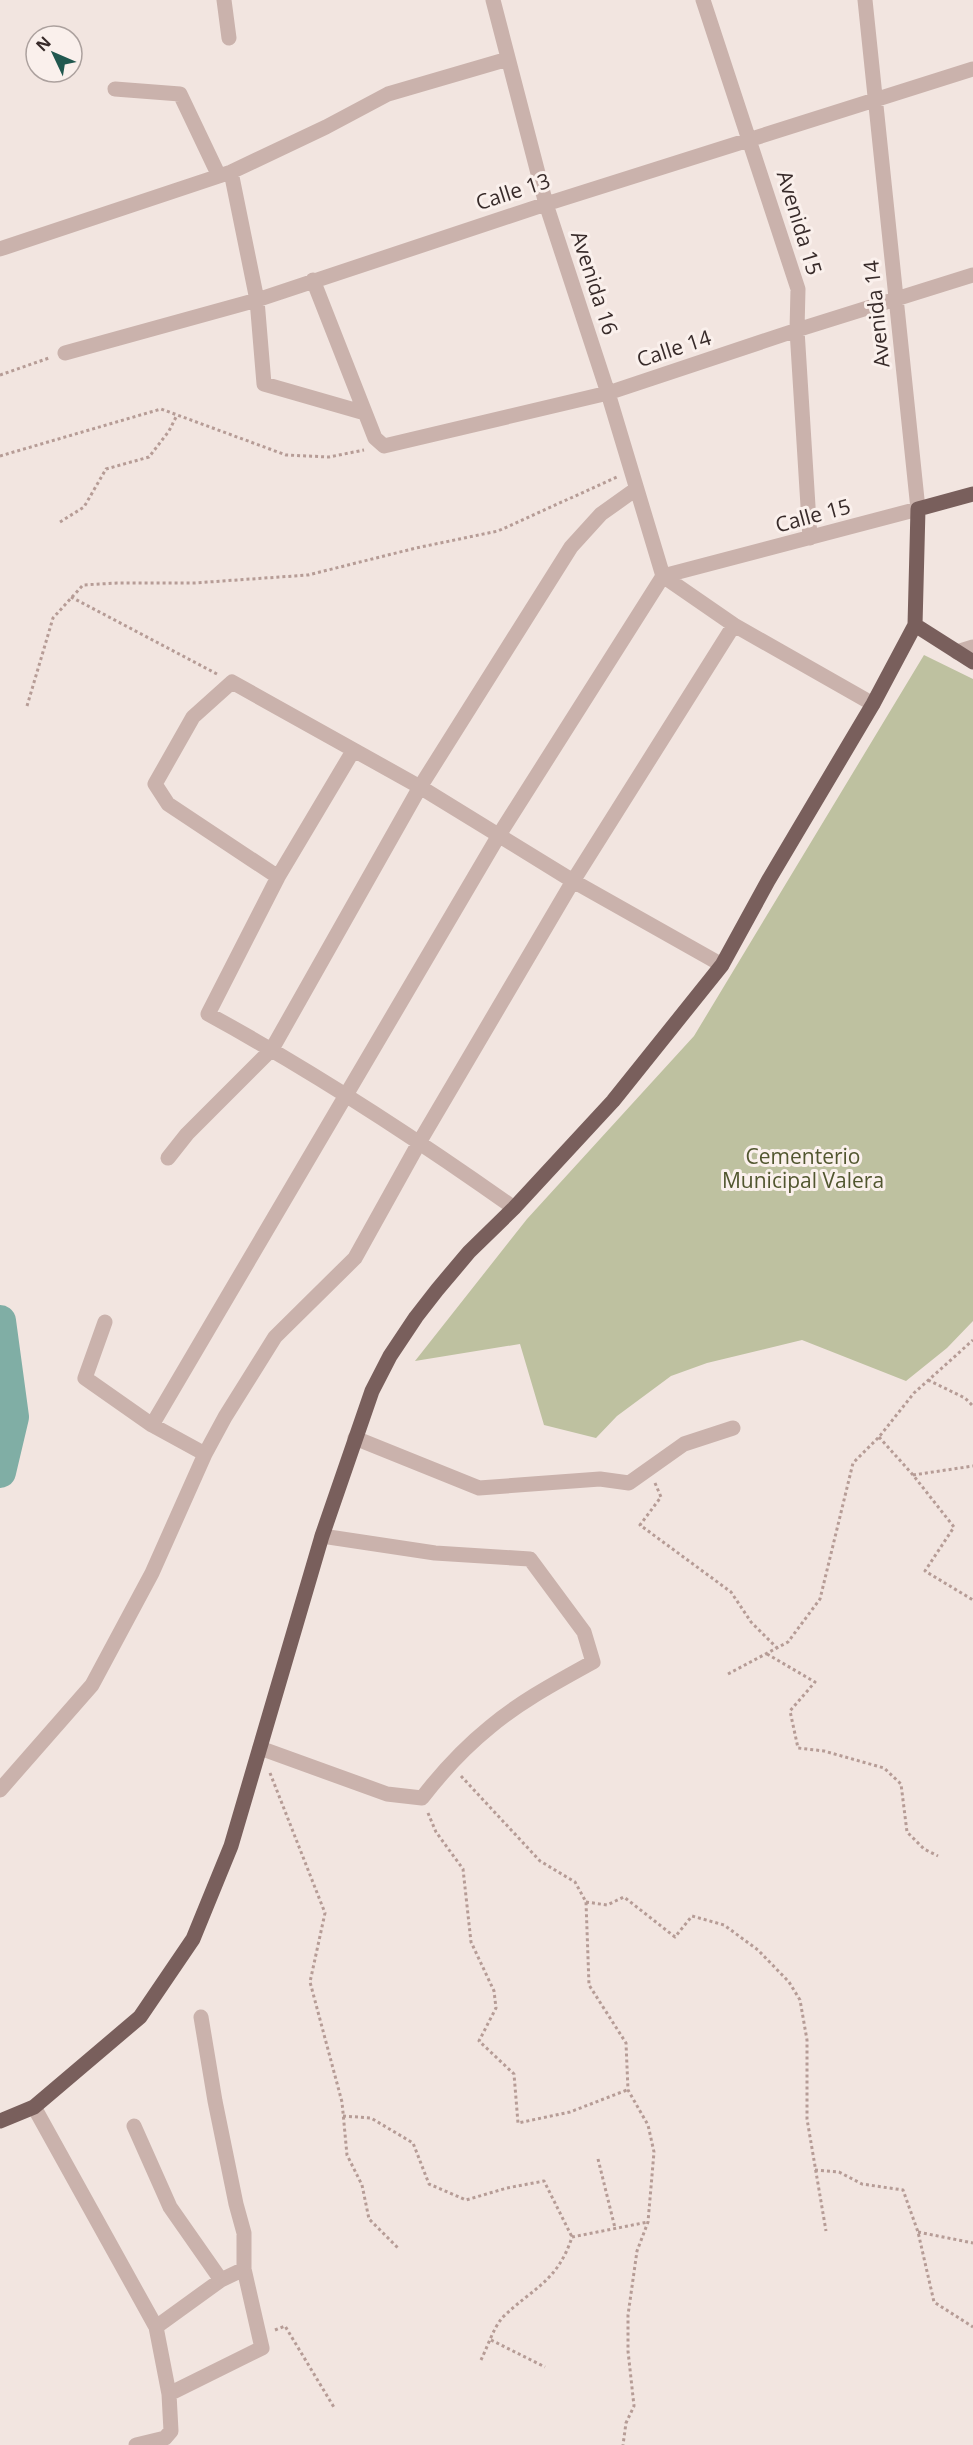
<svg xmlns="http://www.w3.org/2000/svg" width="973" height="2445" font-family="'Open Sans',sans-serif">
	<rect width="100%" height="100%" fill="#f2e5e0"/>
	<path fill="#bec1a0" d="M924,655L973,679V1321L947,1348L906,1381L802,1340L707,1363L671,1376L617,1416L596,1438L544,1425L520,1344L415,1361L527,1219L694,1036Z"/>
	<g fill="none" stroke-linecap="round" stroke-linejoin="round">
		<path stroke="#80aea5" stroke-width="32" d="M0,1321L13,1417L0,1472"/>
		<path stroke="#b69c96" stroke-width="3" stroke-dasharray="3 3" stroke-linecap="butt" d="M0,375L49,358
			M0,456L161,409L286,455L329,457L364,450
			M60,522L84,507L106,469L149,457L169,431L177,415
			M71,597L217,674
			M27,706L53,618L83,585L117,583H194L308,575L416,548L498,531L617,477
			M928,1380L965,1398L973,1406
			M879,1437L913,1475L954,1527L925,1571L973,1600
			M913,1475L973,1466
			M655,1483L661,1497L640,1525L731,1592L751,1622L777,1648
			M767,1654L815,1682L790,1711L798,1748L824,1751L884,1768L901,1784L907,1832L924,1849L938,1856
			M728,1674L788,1642L820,1599L853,1463L879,1437L914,1393L973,1340
			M270,1773L325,1913L310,1982L342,2102L347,2155L362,2185L369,2219L399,2249
			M461,1776L540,1861L575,1882L586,1902L589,1985L626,2043L628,2090L648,2125L654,2152L648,2222L637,2251L628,2315V2351L634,2406L626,2423L623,2445
			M428,1813L436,1832L463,1869L471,1942L494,1991L496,2008L479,2041L514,2074L518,2123L570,2112L627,2090
			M586,1902L607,1905L624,1897L675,1937L692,1916L724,1925L758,1950L789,1982L800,2000L807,2040V2119L826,2231
			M343,2116L371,2118L413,2143L429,2184L466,2200L507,2188L544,2181L572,2237
			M598,2159L615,2228
			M815,2170L839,2172L862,2184L903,2190L918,2232L934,2302L973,2327
			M918,2232L973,2243
			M275,2330L285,2326L335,2409
			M491,2340L545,2367
			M481,2360C487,2348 493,2329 502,2318C532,2288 557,2283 572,2237L648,2222"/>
		<path stroke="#cab2ac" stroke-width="15" d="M224,0L229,38
			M493,0L546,204L608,393L663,576
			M703,0L798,289L797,330L810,538
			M115,89L180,94L219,176
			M231,172L257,300L264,384L365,413
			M0,249L231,172L326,127L388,94L508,59
			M313,280L375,438L384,446L608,393L797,330L973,275
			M65,353L257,300L546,204L973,69
			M663,576L918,509L865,0
			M663,576L734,625L873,704
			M957,652L973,647
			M353,751L278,877L208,1014C316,1073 414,1137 514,1208
			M278,877L168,804L155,784L193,717L232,682L420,787L573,881L722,965
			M168,1158L187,1134L272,1049L420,787L571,547L601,514L636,489
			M105,1322L85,1378L152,1425L205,1454
			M152,1425L499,835L663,576
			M355,1438L479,1488L600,1479L629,1483L684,1444L733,1428
			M260,1748L387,1794L422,1798C442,1772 464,1748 490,1727C521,1701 557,1682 593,1662L584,1632L530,1559L435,1553L322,1536
			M0,1790L92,1685L152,1573L205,1454L225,1417L275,1337L355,1258L420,1141L573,881L734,625
			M34,2107L156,2327L169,2394L171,2431L165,2438L136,2445
			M134,2126L170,2207L221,2280
			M156,2327L221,2280L244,2269
			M169,2394L262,2348L244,2269V2233L236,2204L215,2101L201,2017"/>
		<path stroke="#795f5c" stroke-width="15" d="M915,625L973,662
			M0,2121L34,2107L140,2017L193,1939L231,1846L322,1536L372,1391L390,1356L416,1317L437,1290L469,1252L514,1208L613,1101L722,965L768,881L873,704L915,625L918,509L973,494"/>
	</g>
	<g text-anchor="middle" stroke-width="6" stroke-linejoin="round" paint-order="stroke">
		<g font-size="21" fill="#382b2a" stroke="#faf0ec">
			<text transform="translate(513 192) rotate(-18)" y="7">Calle 13</text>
			<text transform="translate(799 223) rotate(73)" y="7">Avenida 15</text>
			<text transform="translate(594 283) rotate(72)" y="7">Avenida 16</text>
			<text transform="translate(877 314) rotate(-96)" y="7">Avenida 14</text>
			<text transform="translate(674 349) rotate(-18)" y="7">Calle 14</text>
			<text transform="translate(813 516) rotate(-15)" y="7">Calle 15</text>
		</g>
		<g font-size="21" fill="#51562f" stroke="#faf0ec">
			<text x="803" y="1164">Cementerio<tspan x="803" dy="24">Municipal Valera</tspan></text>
		</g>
	</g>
	<g transform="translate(54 54) rotate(314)"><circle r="28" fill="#faf0ec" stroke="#aca19e" stroke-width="1.5"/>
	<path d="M0-4.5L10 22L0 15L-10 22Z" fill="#21584f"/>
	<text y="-9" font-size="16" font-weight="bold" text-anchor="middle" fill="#382b2a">N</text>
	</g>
</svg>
